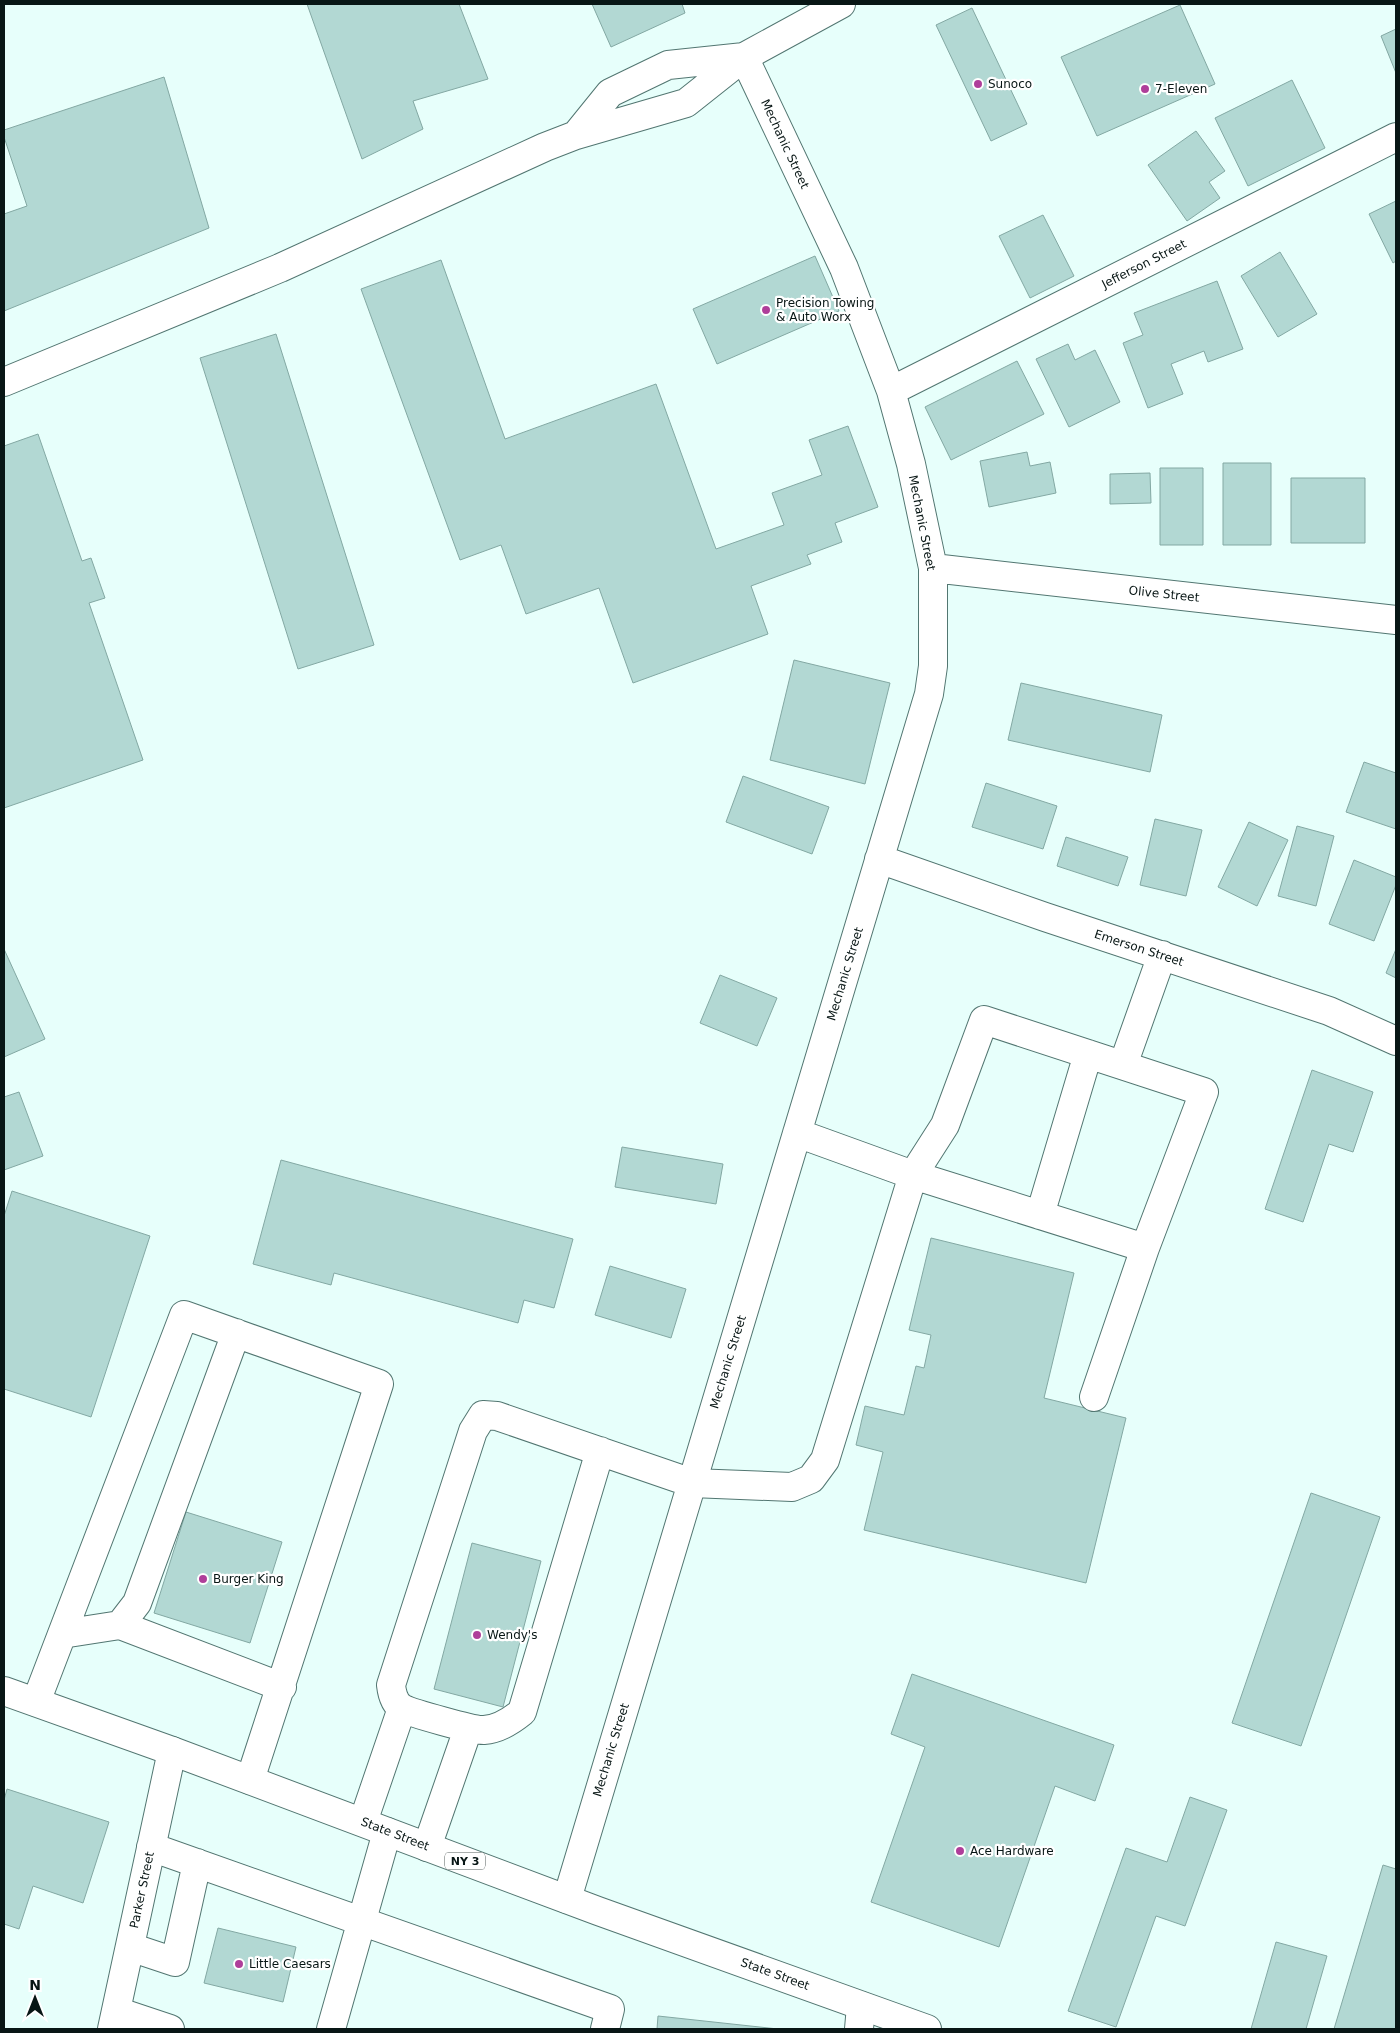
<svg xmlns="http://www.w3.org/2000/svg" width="1400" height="2033" font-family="'DejaVu Sans',sans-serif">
	<rect width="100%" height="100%" fill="#e7fffb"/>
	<path fill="#b2d8d3" stroke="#83a8a3" d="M307,4H459L488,79L413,101L423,129L362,159Z
		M592,4H682L685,13L611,47Z
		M1180,5L1215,84L1097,136L1061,57Z
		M972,8L1027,124L991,141L936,25Z
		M1396,29V73L1381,36Z
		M164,77L209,228L4,311V214L27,206L4,137V130Z
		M1292,80L1325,148L1248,186L1215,118Z
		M1196,131L1225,171L1209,182L1220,198L1187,221L1148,165Z
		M1396,201V261L1393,263L1369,214Z
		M1043,215L1074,276L1030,298L999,236Z
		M1280,252L1317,314L1278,337L1241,276Z
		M815,256L839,311L717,364L693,309Z
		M441,260L505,439L656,384L716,549L784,525L772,493L822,475L809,440L848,426L878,507L835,523L842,542L807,555L811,564L751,586L768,634L633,683L599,588L526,614L501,545L460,560L361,289Z
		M1217,281L1243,349L1208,362L1204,351L1171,364L1183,394L1148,408L1123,343L1143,335L1134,313Z
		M276,334L374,645L298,669L200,358Z
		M1068,344L1075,360L1095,350L1120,402L1069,427L1036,359Z
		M1017,361L1044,414L951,460L925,407Z
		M38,434L82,561L91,558L105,598L89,603L143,760L4,808V446Z
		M1027,452L1030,466L1050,462L1056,493L989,507L980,461Z
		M1223,463H1271V545H1223Z
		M1160,468H1203V545H1160Z
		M1150,473L1151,503L1110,504V474Z
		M1291,478H1365V543H1291Z
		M794,660L890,683L865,784L770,760Z
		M1021,683L1162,715L1150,772L1008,740Z
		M1364,762L1396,773V829L1346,812Z
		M743,776L829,807L812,854L726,822Z
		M986,783L1057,806L1043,849L972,827Z
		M1155,819L1202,830L1186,896L1140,885Z
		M1249,822L1288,840L1257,906L1218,887Z
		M1297,826L1334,836L1316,906L1278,896Z
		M1066,837L1128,857L1118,886L1057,866Z
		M1354,860L1396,877V885L1374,941L1329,924Z
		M4,949L45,1039L4,1057Z
		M1396,949V978L1386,973Z
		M720,975L777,998L757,1046L700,1023Z
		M1312,1070L1373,1092L1353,1152L1329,1144L1303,1222L1265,1209Z
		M19,1092L43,1156L4,1170V1097Z
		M622,1147L723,1164L716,1204L615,1187Z
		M281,1160L573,1239L554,1308L524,1300L518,1323L334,1273L331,1285L253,1264Z
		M12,1191L150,1236L91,1417L4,1389V1216Z
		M931,1238L1074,1273L1044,1398L1126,1418L1086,1583L864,1530L883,1452L856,1445L865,1406L904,1415L916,1366L924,1368L931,1335L909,1330Z
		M610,1266L686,1289L671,1338L595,1315Z
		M1311,1493L1380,1517L1301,1746L1232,1723Z
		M186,1512L282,1542L250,1643L154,1613Z
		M472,1543L541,1561L503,1707L434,1689Z
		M912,1674L1114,1745L1095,1801L1055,1786L999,1947L871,1902L925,1747L891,1734Z
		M7,1789L109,1822L83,1903L33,1886L19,1929L4,1924V1800Z
		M1190,1797L1227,1810L1185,1926L1156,1916L1116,2027L1068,2011L1126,1848L1167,1862Z
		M1383,1865L1396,1869V2029H1334Z
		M218,1928L296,1947L283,2002L204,1983Z
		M1276,1942L1327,1956L1306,2029H1251Z
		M658,2016L778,2029H657Z"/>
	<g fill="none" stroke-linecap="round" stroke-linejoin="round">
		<defs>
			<path id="minor" d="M891,391L1396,137
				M933,568L1396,620
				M879,859L1045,917L1329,1011L1396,1041
				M1123,1065L1162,955
				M797,1133L913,1175L1145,1248
				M1040,1215L1088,1054
				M600,1451L522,1712C511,1721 499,1729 484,1730C475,1731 411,1713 402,1708C394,1703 392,1694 391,1685L473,1431L483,1415L497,1416L692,1483L792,1487L811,1479L825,1460L913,1175L945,1125L984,1020L1204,1092L1145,1248L1094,1397
				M120,1625L137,1603L236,1333
				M62,1634L120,1625L282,1687
				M36,1702L184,1315L379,1384L250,1780
				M363,1822L402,1708
				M151,1847L610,2009L605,2029
				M427,1847L468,1729
				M567,1899L929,694L933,666V568L911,464L891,391L844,268L744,57
				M130,1947L175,1962L197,1863
				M116,2011L170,2029
				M112,2029L172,1751
				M331,2029L387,1832
				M859,2029L861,2006"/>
			<path id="major" d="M576,135L610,93L668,65L744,57
				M4,382L280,268L545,147L576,135L686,103L744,57L841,4"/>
			<path id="highway" d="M4,1691L172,1751L598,1911L927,2029"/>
		</defs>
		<use href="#minor" stroke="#527671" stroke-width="30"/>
		<use href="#major" stroke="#527671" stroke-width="30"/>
		<use href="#highway" stroke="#527671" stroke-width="30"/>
		<use href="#minor" stroke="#fff" stroke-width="28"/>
		<use href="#major" stroke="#fff" stroke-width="28"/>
		<use href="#highway" stroke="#fff" stroke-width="28"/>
	</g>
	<g fill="#af3e9a" stroke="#fff" stroke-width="2">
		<circle cx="978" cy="84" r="5"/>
		<circle cx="1145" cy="89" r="5"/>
		<circle cx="766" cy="310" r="5"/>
		<circle cx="203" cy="1579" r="5"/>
		<circle cx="477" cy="1635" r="5"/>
		<circle cx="960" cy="1851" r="5"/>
		<circle cx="239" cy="1964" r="5"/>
	</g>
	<g text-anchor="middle" stroke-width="4.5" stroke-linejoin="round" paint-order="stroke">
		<rect fill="#fff" stroke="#525c5b" stroke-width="1" x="445" y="1852.5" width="40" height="17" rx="4"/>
		<g font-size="11" font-weight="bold" fill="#081615">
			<text x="465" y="1865">NY 3</text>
		</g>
		<g font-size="12" fill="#081615" stroke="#fff" text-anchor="start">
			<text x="988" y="88">Sunoco</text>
			<text x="1155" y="93">7-Eleven</text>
			<text x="776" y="307">Precision Towing<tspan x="776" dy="14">&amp; Auto Worx</tspan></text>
			<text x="213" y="1583">Burger King</text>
			<text x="487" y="1639">Wendy's</text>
			<text x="970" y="1855">Ace Hardware</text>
			<text x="249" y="1968">Little Caesars</text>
		</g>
		<g font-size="12" fill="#081615" stroke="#fff">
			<text transform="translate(785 144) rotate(65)" y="4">Mechanic Street</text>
			<text transform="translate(1144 264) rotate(-27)" y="4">Jefferson Street</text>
			<text transform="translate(922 523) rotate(79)" y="4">Mechanic Street</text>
			<text transform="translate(1164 594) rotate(6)" y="4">Olive Street</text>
			<text transform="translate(1139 948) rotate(18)" y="4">Emerson Street</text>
			<text transform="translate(845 974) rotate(-73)" y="4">Mechanic Street</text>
			<text transform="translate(728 1362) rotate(-73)" y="4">Mechanic Street</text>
			<text transform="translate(611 1750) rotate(-73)" y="4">Mechanic Street</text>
			<text transform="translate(395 1834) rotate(21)" y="4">State Street</text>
			<text transform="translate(142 1890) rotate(-78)" y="4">Parker Street</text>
			<text transform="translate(775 1974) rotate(20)" y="4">State Street</text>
		</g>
	</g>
	<rect width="1400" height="2033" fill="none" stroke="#081615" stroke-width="10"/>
	<g transform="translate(35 1998)" stroke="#ffffff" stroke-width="4" paint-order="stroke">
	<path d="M0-4L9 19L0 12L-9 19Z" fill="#081615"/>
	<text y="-8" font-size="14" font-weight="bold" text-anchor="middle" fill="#081615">N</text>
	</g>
</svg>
